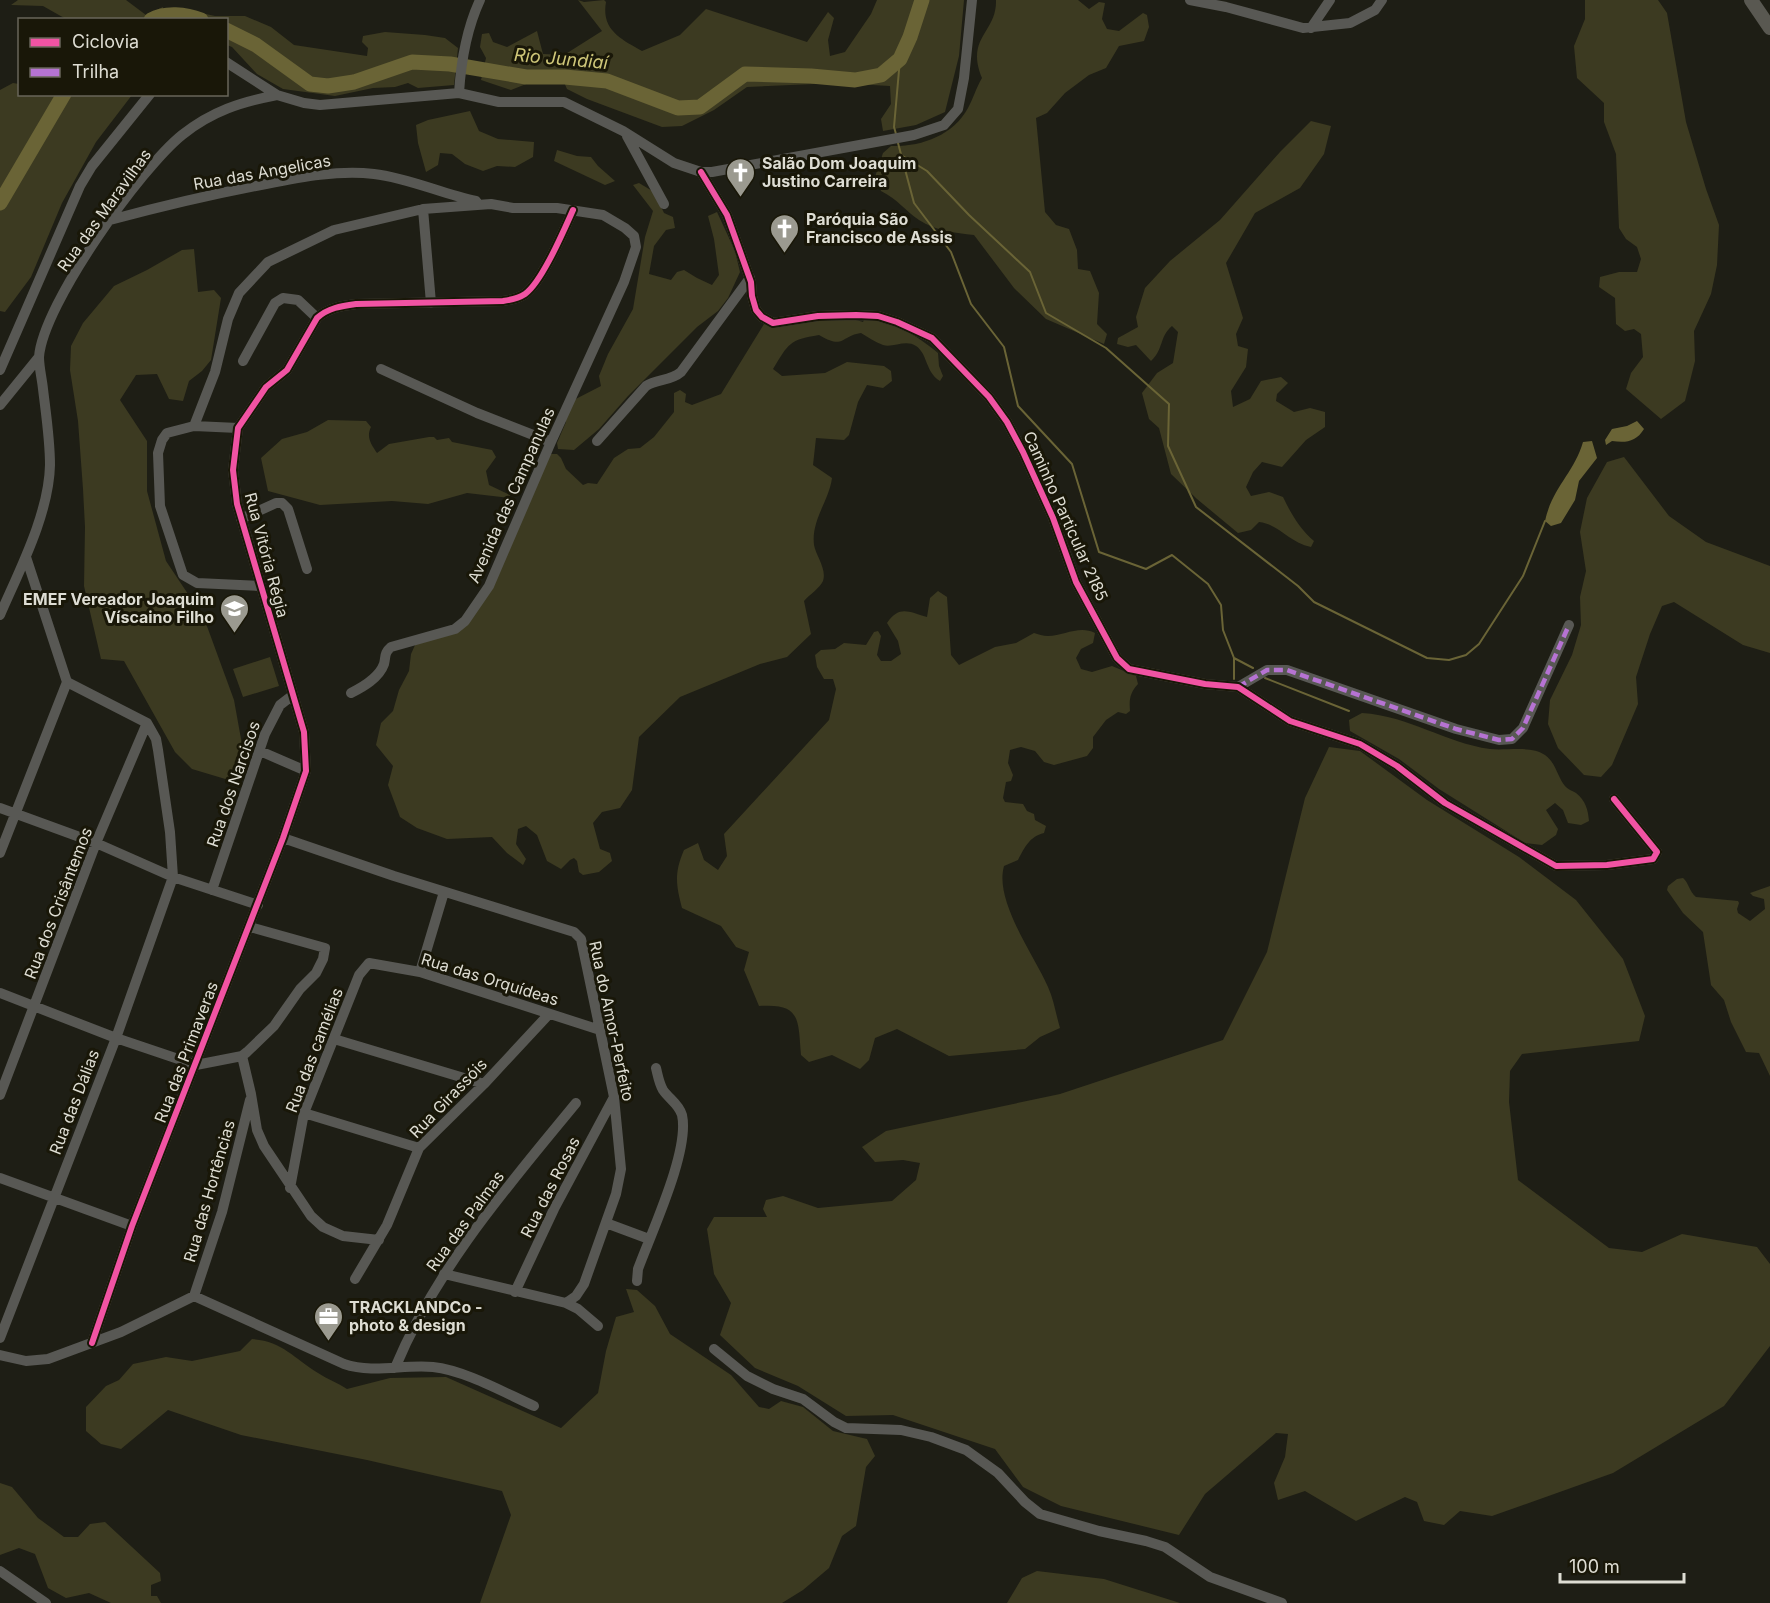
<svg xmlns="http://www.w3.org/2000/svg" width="1770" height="1603" font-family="Inter,sans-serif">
	<rect width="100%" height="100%" fill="#1e1e15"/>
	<path fill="#3c3a21" d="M18,0H126L146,15L163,7L165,19H66L43,6L11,5Z
		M578,0L584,2L604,0L606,2C601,30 621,39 642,51L680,35L706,9L807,42L828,12L834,18L828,40L830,56L845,52L871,14L877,0H964L959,56L945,112L916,125L883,131L881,119L891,104L890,86L837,83L747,87L714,110L682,126L662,127L587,99L567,89L559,71L511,90L481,80L486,58L480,47L482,34L489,33L493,42L507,47L537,31L543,54L564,55L602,31Z
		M996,0H1078L1089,9L1099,2L1105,3L1102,19L1107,29L1119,31L1143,13L1147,15L1149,27L1144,41L1119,46L1106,68L1089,75L1065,93L1047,113L1036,118L1045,212L1056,225L1069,229L1077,250L1078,269L1090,271L1099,293L1097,324L1107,334L1104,344L1046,319L1014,288L974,235C955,233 936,231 919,220C904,210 899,200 881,191L875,177L883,153L891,146C920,147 953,136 968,108C973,99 976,88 982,78C965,37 997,33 996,0Z
		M1585,0H1658L1667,13L1686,122L1706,189L1719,225L1717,265L1711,294L1694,331L1695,361L1685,401L1661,419L1626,389L1631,373L1643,357L1641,334L1634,329L1625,331L1616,324L1615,298L1599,287L1600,277L1619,272H1637L1641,259L1637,247L1626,239L1619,228L1616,154L1604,122V103L1577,78L1574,46L1585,19Z
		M178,8L215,16H245L271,27L294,45L367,56L368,48L362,42L363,36L385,32L425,35L445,38L458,48L454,85L418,88L408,83L395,87L373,88L335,96L283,89L257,74L232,47L227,45L226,20L181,19Z
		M13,83L19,84L20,94L132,95L96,142L62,203L31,277L5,312L0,311V90Z
		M470,111L479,131L498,139L534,142L533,157L515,167L497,166L483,171L465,164L452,154L440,153L438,165L426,172L418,143L416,125L428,120Z
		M1311,121L1331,126L1324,154L1300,188L1255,213L1226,263L1243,318L1236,334L1238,346L1248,349L1246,367L1231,391L1233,407L1250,399L1261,381L1281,377L1288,383L1277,394L1276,401L1294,412L1310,408L1325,412V427L1306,440L1282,467L1262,462L1253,472L1246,487L1251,496L1269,492L1283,497C1291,514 1300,529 1314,541L1311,547C1288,542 1279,524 1259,522L1251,530L1238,533L1197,499L1171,474L1159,428L1149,419L1142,393L1157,373L1173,363L1178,332L1172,326C1159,337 1164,349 1151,361L1136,345L1128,347L1117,344L1118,338L1138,327L1136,317L1145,288L1170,261L1220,220L1280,152Z
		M557,150L577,156L591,157L598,166L615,181L605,185L554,161Z
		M639,183L654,192L664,213L673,217L675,228L666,230L654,246L649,274L671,280L677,272L684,270L697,278L712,285L719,275L714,239L708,216L717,212L735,251L740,272L728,298L718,311L697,327L628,396L599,429L574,450L558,449L557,443L566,422L562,406L601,386L599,376L608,354L633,309L645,237L653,211L633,185Z
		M194,249L198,292L214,290L221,298L211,360L202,371L189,381L183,401L169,399L157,374L136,375L120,400L147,441V491L166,561L204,618L234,700L243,750L232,781L192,769L175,752L124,661L101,659L84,586L85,527L83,489L78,421L70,370L71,346L83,323L114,286L147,270L182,250Z
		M865,318C892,320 918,336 938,353L939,366L943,376L940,381C925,372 928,354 916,346C906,339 893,348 883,345C875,342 868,337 861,333C840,336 845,350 819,335C789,340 789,343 773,369L782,376L825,373L847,362L884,366L891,371L892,381L883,388L867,385L858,402L849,435L844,440L816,438L813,465L832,478C829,501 811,520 814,545C816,556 827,569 823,581C820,588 809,595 804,601L811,634L787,657L760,664L680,697L639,737L632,790L620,808L602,812L593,823L600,849L610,853L612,861L599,872L583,875L579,872L577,861L574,858L570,860L561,869L547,861L537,835L526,826L518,829L516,844L526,859L523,865L507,853L492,837L447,839L417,828L400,817L388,785L393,766L376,745L381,723L393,711L399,690L409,671L411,654L416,643L469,622L550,454H557L561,458L566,469L583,485L588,483L597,484L614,458L628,449L640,448L654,437L674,412V393L680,390L686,394L685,402L692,405L721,394L764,324C796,330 830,311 863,322Z
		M328,420L366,421L371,427C366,437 371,444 377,453L389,444L429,437H434L437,440L449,438L452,442L492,450L496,457L486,471L489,485L510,495V498L467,493L428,504L392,501L320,505L268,491L261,458L282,439L307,432Z
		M1624,457L1669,516L1706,542L1770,566V653L1743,645L1674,602L1662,606L1650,634L1636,677L1638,704L1612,765L1601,777L1584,775L1558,748L1548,724L1550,700L1572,655L1581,625L1580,597L1586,571L1580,532L1587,498L1607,462Z
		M938,591L947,597L951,655L959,665L995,647L1016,643L1034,633C1038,634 1043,636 1048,636C1064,636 1079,625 1095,633L1093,643L1081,649L1076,658L1081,669L1092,672L1112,666L1136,676L1138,684C1130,693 1129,699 1130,711L1126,714L1118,712L1106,720L1093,737V748L1087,756L1054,765L1044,762L1035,751L1021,747L1010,750L1008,763L1013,775L1011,781L1006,782L1003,798L1005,802L1023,804L1027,811L1034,814L1035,820L1046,826L1044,833C1029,837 1025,847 1018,860L1004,866C994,901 1034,955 1048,987C1054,1000 1056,1015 1060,1028L1040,1037L1025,1049L949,1056L897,1029L875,1038L869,1060L860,1069L832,1055L809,1062L801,1055C798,1019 801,1003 759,1006L744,970L749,952L736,947L721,926L682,908C676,885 674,873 684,850L698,843L704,860L718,870L727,856L724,834L829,720L836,689L833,679H824L817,667L815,655L821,650L835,649L844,643L866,645L874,632L878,631L881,636L877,655L881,661H891L901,654L898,641L887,623C900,605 908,612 927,617L930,598Z
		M270,657L279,686L243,697L233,669Z
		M1362,713C1410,716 1445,743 1490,749C1506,751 1531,745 1545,755C1556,763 1557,776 1565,786C1567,789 1573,791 1576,793C1586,801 1588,810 1589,821L1581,825L1568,823L1563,810L1555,803L1546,810L1558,829L1556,835L1542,845L1525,843L1439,789L1399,759L1350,731L1349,720Z
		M1329,747L1360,751L1427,800L1519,857L1576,900L1623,959L1645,1016L1639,1041L1522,1054L1510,1071L1509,1102L1518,1180L1609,1248L1642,1252L1682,1234L1757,1247L1770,1264V1346L1724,1406L1613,1473L1492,1516L1460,1511L1444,1525L1424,1521L1417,1502L1405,1497L1356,1521L1305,1491L1278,1500L1274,1483L1285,1457L1288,1434L1276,1433L1205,1494L1179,1535L1061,1506L1023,1487L995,1449L893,1415L846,1416L798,1386L755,1368L720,1335L731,1303L714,1274L707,1229L714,1217H767L763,1209L766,1200L783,1196L818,1208L892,1201L916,1180L920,1163L903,1160L875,1162L862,1147L886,1131L1060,1094L1223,1040L1267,952L1305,798Z
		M1683,878C1689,883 1689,891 1696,897L1738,901L1739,903L1737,909L1738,913L1750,921L1765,909L1764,899L1753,896L1750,893L1770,886V1076L1759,1053L1746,1052L1731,1022L1724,1000L1711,985L1703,932L1683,913L1667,890L1668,886L1677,879Z
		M626,1289L637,1290L655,1306L670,1334L731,1375L759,1407L769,1409L781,1401L803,1407L833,1431L867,1439L875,1456L866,1467L856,1526L842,1536L829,1568L803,1590L782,1603H480L511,1515L502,1491L367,1460L241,1435L168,1410L121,1449L101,1444L86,1431V1407L106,1386L119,1380L133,1364L166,1357L192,1361L240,1351L252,1339C282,1341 294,1358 318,1373C327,1379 338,1383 347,1389L390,1378L446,1377L561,1428L598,1393L606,1351L616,1317L634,1312Z
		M0,1483L12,1487L38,1518L64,1537H78L90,1524L105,1522L160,1573L161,1581L151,1585V1596H157L161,1603H111L89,1593L66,1598L48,1588L35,1554L19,1548L0,1555Z
		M1037,1571L1104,1579L1180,1603H1007L1022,1578Z"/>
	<path fill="#6a6436" d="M1637,421L1644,429C1636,442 1626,443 1612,441L1606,445L1605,440L1612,429L1627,426Z
		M1592,441L1597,458L1579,481L1575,500L1561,523L1551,526L1545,521C1552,488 1574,473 1583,442Z"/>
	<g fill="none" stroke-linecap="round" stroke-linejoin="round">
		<path stroke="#6a6436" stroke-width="2" d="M896,134L894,127L900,59
			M898,143L914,203L951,252L971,304L1004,347L1018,406L1072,464L1099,552L1146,569L1172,555L1208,584L1221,605L1223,630L1234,658V679
			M901,155L927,171L969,215L1030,272L1046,313L1106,348L1169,404L1168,446L1196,507L1298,586L1314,602L1427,658L1449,660L1466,655L1479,644L1523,576L1545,521
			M1234,658L1253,668
			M1265,678L1349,711"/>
		<path stroke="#6a6436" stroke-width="15" d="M151,20C165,12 186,14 201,20
			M226,30L256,45L310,84L328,86L354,82L412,62L450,64L526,77H565L607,81L678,108L700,107L745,74L811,76L855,80L881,75L900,59L910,37L922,0
			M0,203L64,94"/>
		<path stroke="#585854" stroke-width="10" d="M1190,0L1226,7L1303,28L1350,23L1375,10L1382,0
			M1311,28L1330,0
			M226,62L277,95L304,103L320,105L459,93L499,102H564L623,131L674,163L701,172H712L914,135L944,125L958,109L964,78L972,0
			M459,93C461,62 467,28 480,0
			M627,136L664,204
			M701,172L727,215L751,282L752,296L756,310L762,317L773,323L818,316L856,315L878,316L897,322L932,338L989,397L1007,422L1023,452L1053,518L1076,582L1117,658L1129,669L1205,684L1238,687L1290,721L1360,744L1397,766L1445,803L1556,866L1607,865L1653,859L1657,852L1614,799
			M423,209L431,303
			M110,220C162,206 213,194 266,184C302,177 338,170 374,174C409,178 442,194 476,201
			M243,361L275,303L283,298L298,300L317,318
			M381,369L477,413L551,442
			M0,370L80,186L92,166L150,94
			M0,405L39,357
			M194,426L238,428
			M597,441L646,386C657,379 671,381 681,372L750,278
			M241,519L276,503H282L288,509L307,569
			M26,557L67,682
			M260,586L197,583L183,575L160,506L158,453L162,440L167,433L194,426L215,372L228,319L239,293L268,262L334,230L423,209L491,204L513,208H557L603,215L625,228L634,236L636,247L624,282L551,442L489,586L465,621L455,629L391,647C384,653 386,656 384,664C379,678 363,687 351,693
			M0,615C19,571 49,514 50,465C50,440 46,414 43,389C42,379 39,367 39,357C43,304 141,168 182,135C212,111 241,102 277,95
			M1238,687L1267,670H1287L1456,729L1499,740L1512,739L1523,728L1569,625
			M260,751L306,771
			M0,808L96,843L173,877L258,905
			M283,838L394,876L574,932L581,939L614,1097L621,1169L616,1194L584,1284L576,1296L566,1303
			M0,853L67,682
			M212,890L265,734L280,705L293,695
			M420,972L444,892
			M0,993L116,1038L196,1065L242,1056L247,1052L274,1026L300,989L316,973L323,959L325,948L250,927
			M334,1039L484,1084
			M242,1056L251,1094L257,1130L264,1146L311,1216L323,1227L343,1236L379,1240
			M0,1095L96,843L147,723
			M304,1113L419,1148
			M0,1178L132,1226
			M290,1188L304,1113L359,975L369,963L420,972L600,1030
			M606,1223L649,1239
			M444,1274L566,1303L578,1309L598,1326
			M355,1279L387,1225L419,1148L484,1084L549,1014
			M637,1281L638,1269C651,1233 690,1151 682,1115C679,1104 669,1099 663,1090C659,1083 658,1076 656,1068
			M515,1292L554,1209L614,1097
			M194,1296L222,1212L250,1100
			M0,1338L116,1038L173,877L170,832L158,750L156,739L147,723L67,682
			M92,1343L132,1226L283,838L306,771L304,732L237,504L233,470L238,428L266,387L287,370L317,318C328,308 341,306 356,304L503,301C510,300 519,298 525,294C542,282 564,230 573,210
			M714,1349L747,1376L773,1389L803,1399L834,1422L846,1428L901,1430L931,1437L966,1450L998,1473L1025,1502L1040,1514L1099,1531L1146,1541L1165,1547L1210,1577L1282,1603
			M0,1355L26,1361L48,1359L121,1332L194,1296L344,1364C374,1374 403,1364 433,1367C464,1370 505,1393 534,1406
			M395,1368C437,1267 507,1187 576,1103
			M0,1571L46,1603"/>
		<path stroke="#595851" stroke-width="14" d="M1751,0L1770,28"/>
		<path stroke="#b673d3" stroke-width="4.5" stroke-dasharray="9 4.5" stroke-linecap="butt" d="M1238,687L1267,670H1287L1456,729L1499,740L1512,739L1523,728L1569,625"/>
		<defs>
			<path id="cycleway" d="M701,172L727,215L751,282L752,296L756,310L762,317L773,323L818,316L856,315L878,316L897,322L932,338L989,397L1007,422L1023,452L1053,518L1076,582L1117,658L1129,669L1205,684L1238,687L1290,721L1360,744L1397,766L1445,803L1556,866L1607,865L1653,859L1657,852L1614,799
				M92,1343L132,1226L283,838L306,771L304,732L237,504L233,470L238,428L266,387L287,370L317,318C328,308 341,306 356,304L503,301C510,300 519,298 525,294C542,282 564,230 573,210"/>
		</defs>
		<use href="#cycleway" stroke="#191708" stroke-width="10"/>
		<use href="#cycleway" stroke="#f153a3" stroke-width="6"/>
	</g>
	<defs>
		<symbol id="church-pin" viewBox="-11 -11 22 30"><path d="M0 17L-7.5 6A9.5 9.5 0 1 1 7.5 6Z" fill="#9b9a90" stroke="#191708"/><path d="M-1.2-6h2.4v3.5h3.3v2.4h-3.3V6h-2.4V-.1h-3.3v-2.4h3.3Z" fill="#fff"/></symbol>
		<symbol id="school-pin" viewBox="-11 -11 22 30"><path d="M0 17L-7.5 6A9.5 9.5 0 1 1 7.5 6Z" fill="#9b9a90" stroke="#191708"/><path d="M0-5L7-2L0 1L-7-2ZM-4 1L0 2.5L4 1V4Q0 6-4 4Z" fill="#fff"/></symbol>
		<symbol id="office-pin" viewBox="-11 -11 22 30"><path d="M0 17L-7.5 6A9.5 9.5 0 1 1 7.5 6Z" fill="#9b9a90" stroke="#191708"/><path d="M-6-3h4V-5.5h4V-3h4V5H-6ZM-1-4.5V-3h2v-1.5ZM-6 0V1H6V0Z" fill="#fff"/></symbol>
	</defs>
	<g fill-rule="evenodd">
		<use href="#church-pin" x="724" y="156" width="33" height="45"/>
		<use href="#church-pin" x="768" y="212" width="33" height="45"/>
		<use href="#school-pin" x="218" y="592" width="33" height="45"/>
		<use href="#office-pin" x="312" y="1300" width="33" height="45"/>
	</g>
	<g text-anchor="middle" stroke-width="6" stroke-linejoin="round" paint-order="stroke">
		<g font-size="16" font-weight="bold" fill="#deddd3" stroke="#191708" text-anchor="start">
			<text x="762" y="169">Salão Dom Joaquim<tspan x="762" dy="18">Justino Carreira</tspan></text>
			<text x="806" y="225">Paróquia São<tspan x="806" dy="18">Francisco de Assis</tspan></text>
			<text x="214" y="605" text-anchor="end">EMEF Vereador Joaquim<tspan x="214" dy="18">Víscaino Filho</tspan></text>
			<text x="349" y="1313">TRACKLANDCo -<tspan x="349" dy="18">photo &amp; design</tspan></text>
		</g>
		<g font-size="16" fill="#deddd3" stroke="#191708">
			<text transform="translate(262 172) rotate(-10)" y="6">Rua das Angelicas</text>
			<text transform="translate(104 210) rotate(-54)" y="6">Rua das Maravilhas</text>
			<text transform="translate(511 495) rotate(-66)" y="6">Avenida das Campanulas</text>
			<text transform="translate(1066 516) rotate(66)" y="6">Caminho Particular 2185</text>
			<text transform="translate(267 555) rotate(75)" y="6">Rua Vitória Régia</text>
			<text transform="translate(233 784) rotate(-71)" y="6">Rua dos Narcisos</text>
			<text transform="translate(58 903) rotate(-69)" y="6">Rua dos Crisântemos</text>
			<text transform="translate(490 979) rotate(17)" y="6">Rua das Orquídeas</text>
			<text transform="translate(612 1021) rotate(78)" y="6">Rua do Amor-Perfeito</text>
			<text transform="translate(314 1050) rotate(-69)" y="6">Rua das camélias</text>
			<text transform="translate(186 1052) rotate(-69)" y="6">Rua das Primaveras</text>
			<text transform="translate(448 1098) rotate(-46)" y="6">Rua Girassóis</text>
			<text transform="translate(74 1102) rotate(-69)" y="6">Rua das Dálias</text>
			<text transform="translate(550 1187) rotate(-63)" y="6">Rua das Rosas</text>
			<text transform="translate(209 1191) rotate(-74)" y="6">Rua das Hortências</text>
			<text transform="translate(465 1221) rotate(-54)" y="6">Rua das Palmas</text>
		</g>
		<g font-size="18" font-style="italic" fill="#cfc779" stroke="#191708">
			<text transform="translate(561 59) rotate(5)" y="6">Rio Jundiaí</text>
		</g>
	</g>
	<rect x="18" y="18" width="210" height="78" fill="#191708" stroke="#686659" stroke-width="1.5"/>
	<rect x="30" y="38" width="30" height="9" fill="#f153a3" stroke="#686659" stroke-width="1.5"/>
	<text x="72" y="48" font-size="18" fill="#deddd3">Ciclovia</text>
	<rect x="30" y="68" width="30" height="9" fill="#b673d3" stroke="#686659" stroke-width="1.5"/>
	<text x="72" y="78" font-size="18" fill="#deddd3">Trilha</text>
	<path d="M1560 1573v9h124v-9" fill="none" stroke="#deddd3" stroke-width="3"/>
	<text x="1569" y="1573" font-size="18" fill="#deddd3" stroke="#191708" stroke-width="4.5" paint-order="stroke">100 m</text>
</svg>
